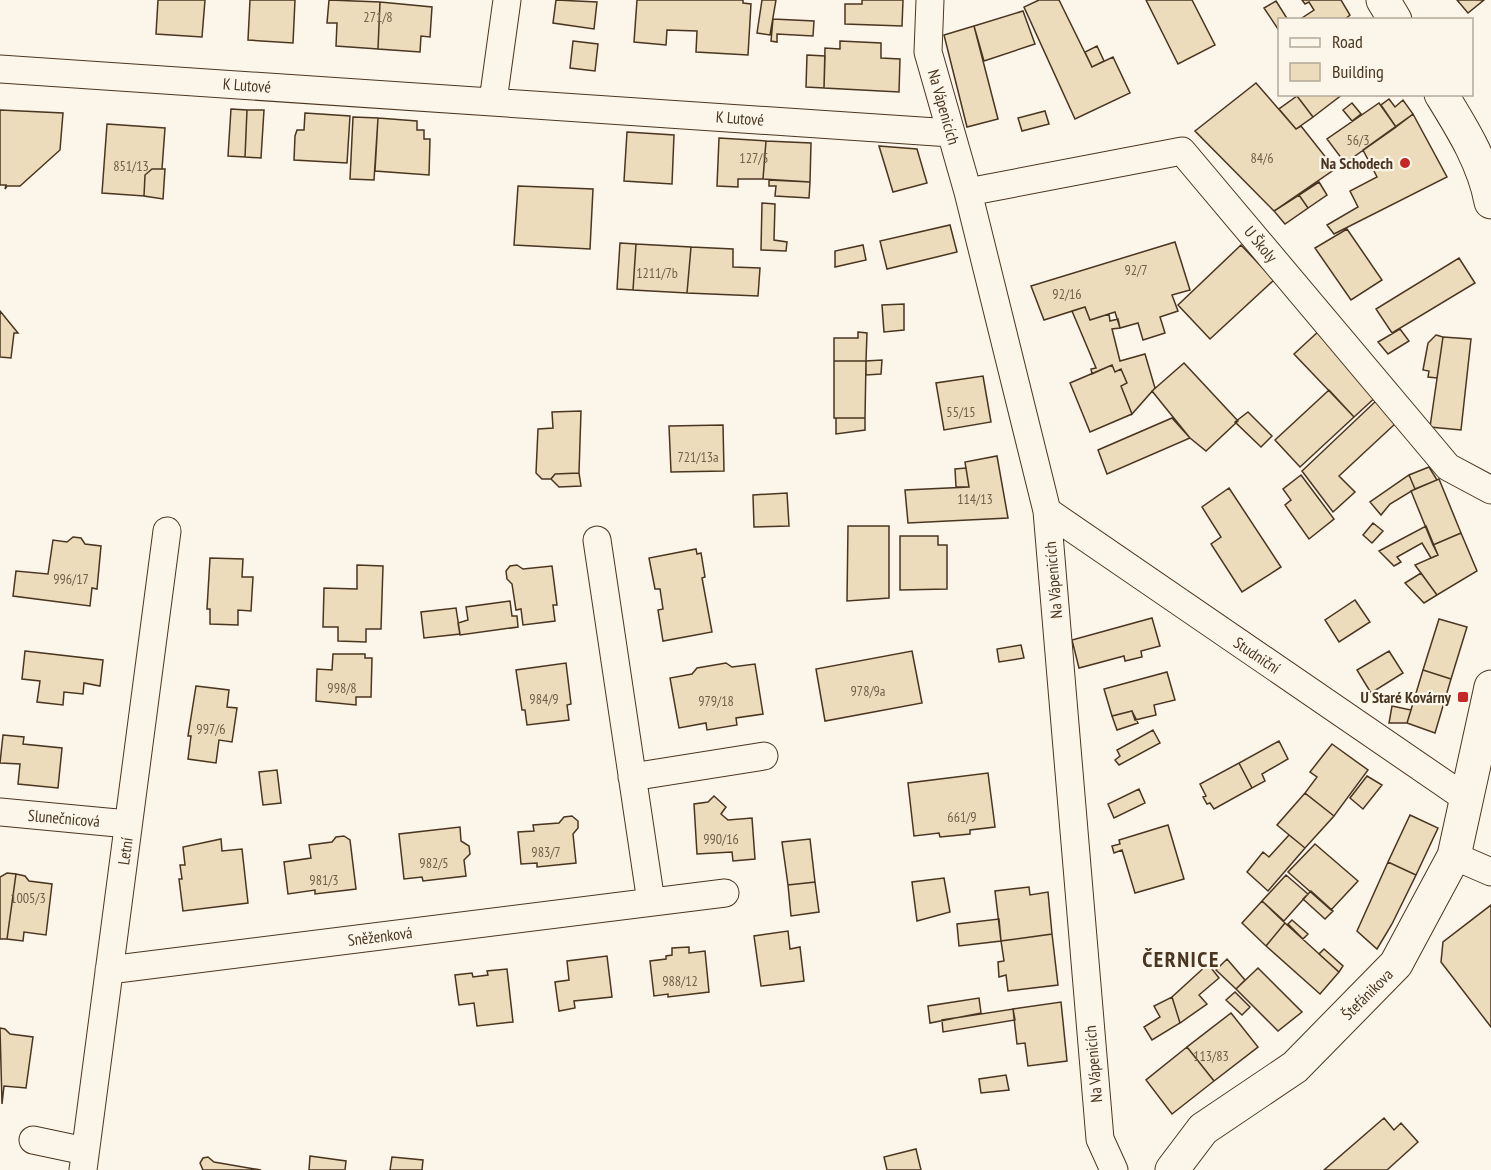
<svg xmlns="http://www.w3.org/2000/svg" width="1491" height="1170" font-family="'PT Sans Narrow',sans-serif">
	<rect width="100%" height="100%" fill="#fbf6e9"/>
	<path fill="#ecdcbc" stroke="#4a3520" stroke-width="1.5" d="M158,0H205L202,37L156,34Z
		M250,0H295L293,43L248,40Z
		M329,0L380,2L378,49L336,46L337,23H327Z
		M556,0L597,2L594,29L553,23Z
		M637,0H743V3L751,4L748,55L696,52L697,31L667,30L666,45L634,42Z
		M762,0H776L770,35L757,33Z
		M862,0H903L902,26L845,24V4H862Z
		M1039,0H1059L1092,67L1113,57L1130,93L1075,119L1024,7Z
		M1146,0H1192L1215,45L1178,64Z
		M1302,0H1341L1350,15L1344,20H1299L1314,10L1309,2L1305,4Z
		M1457,0H1484L1468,13Z
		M1276,1L1288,20H1280V32L1264,8Z
		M380,2L432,7L430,37L421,36L420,52L378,49Z
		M1023,11L1035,44L984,61L974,26Z
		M773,19L814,21L813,36L777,34V42L771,41Z
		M974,26L998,119L967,127L944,35Z
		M573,41L598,44L595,71L570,68Z
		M840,41L881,43V58L900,59L899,92L824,88L825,48L840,49Z
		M1097,46L1104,61L1092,67L1085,52Z
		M807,55L825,56L824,88L806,87Z
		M1256,83L1296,129L1301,126L1335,169L1274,211L1195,131Z
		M1299,94H1343L1313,117L1297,96Z
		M1297,96L1313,117L1296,129L1279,109Z
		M1389,99L1395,107L1403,100L1413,114L1396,127L1381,105Z
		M1352,103L1361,114L1352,121L1343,110Z
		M1379,103L1396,127L1345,163L1327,139Z
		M231,109L247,110L245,157L228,156Z
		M0,110L63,113L60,150L20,186H7L5,189L6,185H0Z
		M247,110H264L261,158L245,157Z
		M1045,111L1049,124L1022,131L1018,118Z
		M305,113L350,116L347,163L294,160L295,136L297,130H304Z
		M1413,114L1447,177L1334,234L1327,225L1358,207L1350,191L1377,177L1363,150Z
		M353,117L378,118L374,180L350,179Z
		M378,118L417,121V130H424V139H430L429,175L375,171Z
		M107,124L165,128L162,169H152L145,175L144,196L102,193Z
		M627,132L674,135L672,184L624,181Z
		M719,138L766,141L763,179H738V187L717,186Z
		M766,141L811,143L810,182L763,179Z
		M879,146L917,149L927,183L893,192Z
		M152,169H165L163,199L144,196L145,175Z
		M769,180L810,182L809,198L775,196L776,186H769Z
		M1319,182L1327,195L1308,208L1299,195Z
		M518,186L593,189L590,249L514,245Z
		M1299,195L1308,208L1285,224L1274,211Z
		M762,203L775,204L774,240L787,242L786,251L761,250Z
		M950,225L957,252L887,269L880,241Z
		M1347,229L1382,280L1351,300L1315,248Z
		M1175,242L1190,290L1172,295L1178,311L1160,317L1165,333L1143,340L1138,323L1120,328L1115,312L1090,320L1085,307L1044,320L1031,286Z
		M620,243L636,244L633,290L617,289Z
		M636,244L691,247L687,293L633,290Z
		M863,245L866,260L835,267V251Z
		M1241,245L1274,280L1210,339L1178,305Z
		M691,247L733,249V267L760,268L758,296L687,293Z
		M1459,258L1475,283L1392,333L1376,309Z
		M904,304V330L884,332L882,305Z
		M1085,307L1090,320L1109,314L1110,321L1118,319L1120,328L1112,329L1120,361L1145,354L1155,388L1132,414L1121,386L1127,383L1121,369L1115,372L1112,365L1092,374L1091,369L1096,368L1072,311Z
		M0,311L18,333H14L11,358L0,357Z
		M1400,329L1409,341L1388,354L1378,342Z
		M1320,330L1378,395L1354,417L1294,354Z
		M858,332L867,333L866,361H834V338H858Z
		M1436,335L1443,337L1437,378L1428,377L1429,371L1423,370L1428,343Z
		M1443,337L1471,339L1461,430L1430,427Z
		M882,360L881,374L866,375V361Z
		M834,361H866L865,418H834Z
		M1184,363L1238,421L1206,451L1190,438L1152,391Z
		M1112,365L1115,372L1121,369L1127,383L1121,386L1132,414L1090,432L1070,383Z
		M983,376L991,422L944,430L936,383Z
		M1329,390L1354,417L1300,467L1275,440Z
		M1378,399L1396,423L1339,476L1355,492L1333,512L1302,471Z
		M581,411L579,473L555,474L551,479H542L536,473L538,429L553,428L552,412Z
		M1248,412L1272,436L1261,447L1235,422Z
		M836,418H865V430L836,434Z
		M1172,418L1190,438L1107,474L1098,450Z
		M723,425L724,471L671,472L669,426Z
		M997,456L1008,518L908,523L905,490L969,487L965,462Z
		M1429,467L1437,480L1415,489L1409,475Z
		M966,468L969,487H956L955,469Z
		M579,473L581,486L559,487L551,479L555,474Z
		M1301,475L1334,519L1309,539L1285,505L1291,500L1283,489Z
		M1409,475L1415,489L1390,504L1381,515L1370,502Z
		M1439,479L1461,533L1433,545L1411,491Z
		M1229,488L1281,567L1242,592L1211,544L1221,537L1202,507Z
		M787,493L789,526L754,527L753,495Z
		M1373,523L1383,531L1372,543L1363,535Z
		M848,526H889V598L847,601Z
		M1426,526L1438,555L1431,558L1422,543L1397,557L1401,562L1394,566L1379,551Z
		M1461,533L1477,571L1437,595L1415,565L1438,555L1433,545Z
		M900,536H938V545H947V589L900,590Z
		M73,537L81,538L85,544L101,546L97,589L92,588L90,606L13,596L16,571L48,574L53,540L67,542Z
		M696,549L697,554L701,553L705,577L702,578L712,632L663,641L658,610L663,609L660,589H655L649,558Z
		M210,558L243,559L242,577H253L251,611L238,610V625L210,624V609H207Z
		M357,565L383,566L381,629H366V642L338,641V627H323L324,588L357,589Z
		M517,565L523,569L552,566L557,605H553L555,621L523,625L521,609L516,610L512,584L507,579L506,571L510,566Z
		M1421,573L1437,595L1424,603L1405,583Z
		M1355,600L1370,622L1339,642L1325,620Z
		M510,601L512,616H517L518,627L460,635L458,623L468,620L466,607Z
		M456,608L460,634L424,638L421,612Z
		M1152,618L1160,646L1141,651L1142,657L1125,661L1124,656L1079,668L1072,640Z
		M1439,619L1467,627L1451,679L1423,670Z
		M1021,645L1024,658L999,662L997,649Z
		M25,651L103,660L100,686L84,683L83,694L64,692L63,705L37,702L40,681L22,679Z
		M912,651L922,703L825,721L816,669Z
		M1389,651L1403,673L1371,693L1357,670Z
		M333,654H365V658H372L371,697H356V705L316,701L317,669L332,670Z
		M566,663L571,704L567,705L569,720L527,725L525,710H522L516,670Z
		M726,663L732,667L755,664L763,714L736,718L737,725L707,730L706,723L679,728L670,678L692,674L697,668Z
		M1423,670L1451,679L1435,733L1407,723Z
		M1167,672L1175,700L1154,705L1156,715L1135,720L1132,711L1112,716L1104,689Z
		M196,686L229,690L227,707L237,708L232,742L219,740L216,763L188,759L191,736H188Z
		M1392,706L1411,710L1407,723H1389Z
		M1132,711L1138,723L1117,730L1112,716Z
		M1153,730L1160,743L1119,765L1115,760L1120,756L1117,750Z
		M3,735L24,737L23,744L62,748L58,788L18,784L20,764L0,763Z
		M1279,741L1288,759L1262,774L1265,781L1252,788L1239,763Z
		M1332,744L1368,770L1334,816L1305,793L1317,777L1310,772Z
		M1239,763L1252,788L1214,809L1210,803L1207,804L1203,797L1206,796L1200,784Z
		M277,770L281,803L263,805L259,772Z
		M988,773L995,827L970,830V834L940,837L939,833L914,836L908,783Z
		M1367,776L1382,785L1363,809L1350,798Z
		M1139,789L1145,803L1114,818L1108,804Z
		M1305,793L1334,816L1305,848L1277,825Z
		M714,796L726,807L721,814L728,820L752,818L755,859L733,861L732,852L697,854L694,804L708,802Z
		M1410,815L1438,828L1416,875L1388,862Z
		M572,816L578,821V828L573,834L576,863L537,867V863L521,864L518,832L534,831L533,825L559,823L564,817Z
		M1168,825L1184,879L1135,893L1122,850L1114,853L1112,846L1120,844L1119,840Z
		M460,827L461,841L469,846L470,854L464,860L466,876L423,881L422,877L404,879L399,834Z
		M1289,835L1305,848L1268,891L1247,872L1263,852L1269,857Z
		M344,836L350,840L356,889L315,894V890L288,894L284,862L311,858L309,845L332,842L336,837Z
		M221,839L222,851L242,849L248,903L183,911L179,879H182L180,865H185L183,847Z
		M810,839L815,882L788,885L782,842Z
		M1315,844L1358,881L1331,910L1288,872Z
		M1388,862L1416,875L1392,924L1377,949L1357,931Z
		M7,873L16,874L7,939H0V877Z
		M16,874L25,876L29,881L52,884L46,935L24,932L23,941L7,939Z
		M1286,875L1308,894L1284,921L1262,901Z
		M944,878L950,912L917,921L912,882Z
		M815,882L819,912L791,916L788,885Z
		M1029,887L1030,895L1048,892L1052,934L1001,941L995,891Z
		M1311,891L1333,911L1325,919L1303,899Z
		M1262,901L1285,923L1266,946L1242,923Z
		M1491,905V1027L1441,962L1443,942Z
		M999,919L1001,941L959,946L957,924Z
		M1292,920L1308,934L1303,939L1288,924Z
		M1285,923L1339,972L1320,994L1266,946Z
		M788,931L790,949L800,947L804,981L761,986L754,936Z
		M1052,934L1058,985L1008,991L1006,975L999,977L998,962L1004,961L1001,941Z
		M689,947V953L705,951L709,992L668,997V994L654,996L650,961L666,959V956L672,955V948Z
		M1324,949L1343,966L1339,972L1319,954Z
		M607,956L612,997L574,1001L575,1008L559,1011L555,982L569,980L567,961Z
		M1227,959L1245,980L1236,989L1216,970Z
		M1208,964L1219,978L1199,995L1207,1004L1180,1023L1172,997Z
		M1258,968L1302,1012L1278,1031L1236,989Z
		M507,969L513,1022L477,1026L474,1003L459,1005L455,975L472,973L473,977L488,975L487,971Z
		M1235,992L1250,1007L1242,1015L1226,1000Z
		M1172,997L1180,1023L1152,1040L1144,1027L1160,1017L1154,1006Z
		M979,998L981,1013L930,1023L928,1006Z
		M1061,1002L1067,1061L1028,1066L1025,1043L1017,1044L1013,1009Z
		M1013,1009L1015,1020L943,1032L942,1020Z
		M1231,1013L1258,1047L1214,1081L1187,1047Z
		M0,1028L5,1029L10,1034L33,1037L26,1088L4,1086L2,1104Z
		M1187,1047L1214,1081L1172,1114L1146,1080Z
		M1006,1075L1009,1090L981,1093L979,1079Z
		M1384,1118L1394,1130L1401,1123L1418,1142L1387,1170H1324Z
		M916,1149L921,1170H887L884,1157Z
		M310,1156L346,1161L345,1170H309Z
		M208,1157L214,1162L261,1170H203L200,1163L203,1158Z
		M392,1157L423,1160L422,1170H390Z"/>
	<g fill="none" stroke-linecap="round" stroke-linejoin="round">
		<defs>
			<path id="minor" d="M930,0L928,52L968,192L1047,511L1100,1139L1114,1170
				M0,69L951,133
				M493,101L507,0
				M968,192L1182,151L1448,467L1491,490
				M1047,511L1467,799
				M597,540L651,902
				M632,777L764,756
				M0,812L128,824
				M1454,856L1491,872
				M109,970L725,893
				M33,1140L85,1151
				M83,1170L167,531"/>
			<path id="tertiary" d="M1383,0L1395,20
				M1441,94C1462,128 1484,163 1491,202
				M1172,1170L1203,1129L1295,1067L1396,964L1454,856L1491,687"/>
		</defs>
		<use href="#minor" stroke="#4a3520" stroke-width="29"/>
		<use href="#tertiary" stroke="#4a3520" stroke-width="35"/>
		<use href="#minor" stroke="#fbf6e9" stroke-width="27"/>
		<use href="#tertiary" stroke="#fbf6e9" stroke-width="33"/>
	</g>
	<g fill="#c62828" stroke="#fbf6e9" stroke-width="2">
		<circle cx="1405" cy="163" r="6"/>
		<rect x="1457" y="691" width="12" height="12" rx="3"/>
	</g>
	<g text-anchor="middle" stroke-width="4.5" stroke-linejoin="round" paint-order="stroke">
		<g font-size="14" fill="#725f47">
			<text x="378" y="22">271/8</text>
			<text x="1358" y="145">56/3</text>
			<text x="754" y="163">127/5</text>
			<text x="1262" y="163">84/6</text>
			<text x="131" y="171">851/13</text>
			<text x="1136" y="275">92/7</text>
			<text x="657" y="278">1211/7b</text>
			<text x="1067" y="299">92/16</text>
			<text x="961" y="417">55/15</text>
			<text x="698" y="462">721/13a</text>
			<text x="975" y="504">114/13</text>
			<text x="71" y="584">996/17</text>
			<text x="342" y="693">998/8</text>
			<text x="868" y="696">978/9a</text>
			<text x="544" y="704">984/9</text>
			<text x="716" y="706">979/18</text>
			<text x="211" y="734">997/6</text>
			<text x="962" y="822">661/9</text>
			<text x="721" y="844">990/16</text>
			<text x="546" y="857">983/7</text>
			<text x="434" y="868">982/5</text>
			<text x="324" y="885">981/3</text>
			<text x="28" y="903">1005/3</text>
			<text x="680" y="986">988/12</text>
			<text x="1211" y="1061">113/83</text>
		</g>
		<g font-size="16" fill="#4a3520" stroke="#fbf6e9">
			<text transform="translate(247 85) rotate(4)" y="6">K Lutové</text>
			<text transform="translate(944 107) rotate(74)" y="6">Na Vápenicích</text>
			<text transform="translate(740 118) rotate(4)" y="6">K Lutové</text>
			<text transform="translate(1261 244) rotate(50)" y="6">U Školy</text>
			<text transform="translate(1053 580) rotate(-95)" y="6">Na Vápenicích</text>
			<text transform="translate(1257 655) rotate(34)" y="6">Studniční</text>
			<text transform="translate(64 818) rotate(5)" y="6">Slunečnicová</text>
			<text transform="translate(125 851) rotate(-82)" y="6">Letní</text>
			<text transform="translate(380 936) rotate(-7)" y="6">Sněženková</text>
			<text transform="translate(1367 994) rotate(-45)" y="6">Štefánikova</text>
			<text transform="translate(1093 1064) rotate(-95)" y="6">Na Vápenicích</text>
		</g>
		<g font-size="16" font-weight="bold" fill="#4a3520" stroke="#fbf6e9" text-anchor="end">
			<text x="1393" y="169">Na Schodech</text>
			<text x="1451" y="703">U Staré Kovárny</text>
		</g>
		<g font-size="22" font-weight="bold" letter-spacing="1.5" fill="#4a3520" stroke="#fbf6e9">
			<text x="1181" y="967">ČERNICE</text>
		</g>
	</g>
	<rect x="1278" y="18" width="195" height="78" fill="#fbf6e9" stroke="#b4a999" stroke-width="1.5"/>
	<rect x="1290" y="38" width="30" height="9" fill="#fbf6e9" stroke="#b4a999" stroke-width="1.5"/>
	<text x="1332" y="48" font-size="18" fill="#4a3520">Road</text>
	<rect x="1290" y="63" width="30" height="18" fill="#ecdcbc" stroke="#b4a999" stroke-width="1.5"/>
	<text x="1332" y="78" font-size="18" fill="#4a3520">Building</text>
</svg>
